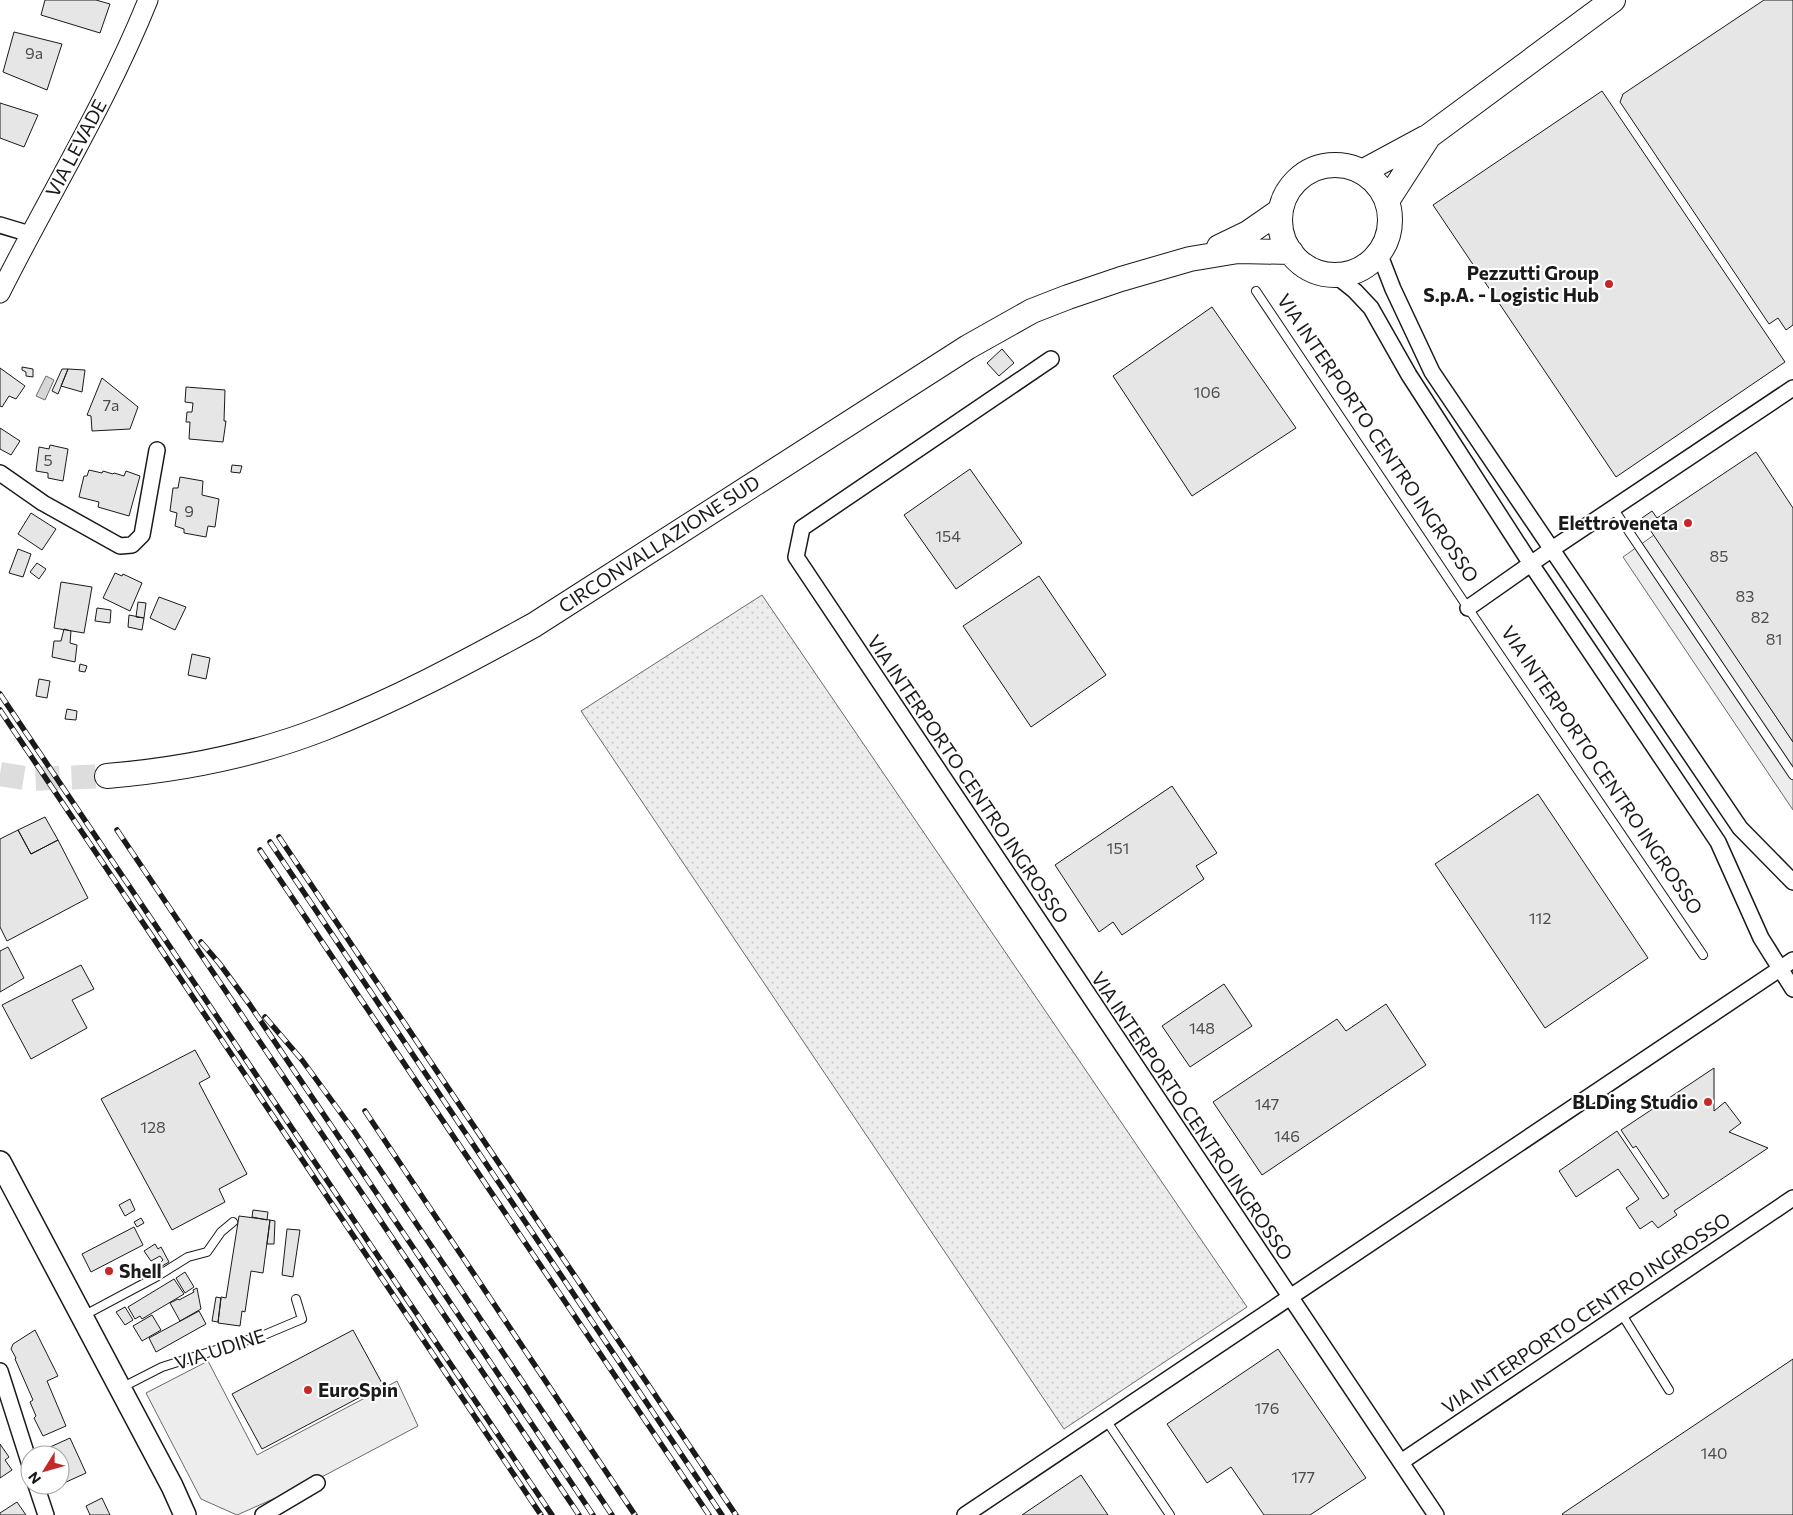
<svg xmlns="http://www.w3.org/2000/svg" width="1793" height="1515" font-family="Commissioner,sans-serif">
	<defs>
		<pattern id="green-dots" width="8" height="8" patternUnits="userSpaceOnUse" patternTransform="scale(1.25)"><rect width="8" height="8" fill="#ededed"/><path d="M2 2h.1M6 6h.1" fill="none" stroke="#cbcbcb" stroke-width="1.8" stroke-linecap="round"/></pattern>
	</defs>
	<rect width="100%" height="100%" fill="#fff"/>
	<path fill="url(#green-dots)" stroke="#6a6a6a" d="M762,595L1247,1307L1064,1429L581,711Z"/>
	<path fill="#ededed" stroke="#6a6a6a" d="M1654,535L1793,742V810L1623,557Z
		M208,1361L257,1455L397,1381L418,1426L316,1480L237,1515L201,1499L146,1393Z"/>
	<path fill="#d7d7d7" stroke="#6a6a6a" d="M46,376L54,380L45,400L36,396Z"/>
	<path fill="#e6e6e6" stroke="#1a1a1a" d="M45,0H96L110,4L100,33L41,15Z
		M1764,0H1793V325L1786,330L1778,318L1769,324L1620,102L1623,94Z
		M14,32L62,44L47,90L3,72Z
		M1602,91L1785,362L1616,477L1433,205Z
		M0,103L38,115L24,147L0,138Z
		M1212,307L1296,428L1192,496L1113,376Z
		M1002,349L1014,363L999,376L987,363Z
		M22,367L33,369V377L26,376V372L22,370Z
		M0,368L25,386L16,399L9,396L2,407L0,406Z
		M62,369H68L58,394L52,391Z
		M68,369L85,370L82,392L61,386Z
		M102,378L138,407L130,429L92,431L91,416L87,415Z
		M186,387L225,390L224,421H226L223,442L189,439L190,422H186L187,412H192L193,403L185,402Z
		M0,428L20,441L11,455L0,449Z
		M50,445L68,449L63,481L48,478V473L36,471L39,447L49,449Z
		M1756,452L1793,508V742L1642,518L1652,511L1657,518Z
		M232,465L242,466L240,473L231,472Z
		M970,469L1022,543L956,589L904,515Z
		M89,470L102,473L103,471L113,474L114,473L124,476L126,471L140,476L129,516L98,507L99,502L79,497L84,476H87Z
		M180,477L203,481L202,495L219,499L215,527L208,526L206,537L184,533V529L175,526L177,513L170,511L173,488H178Z
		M31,513L56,529L42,550L18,534Z
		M18,549L31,554L23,577L9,573Z
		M37,563L46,569L39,579L30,572Z
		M115,573L122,576L123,574L142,583L130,611L103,598Z
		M1039,576L1106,675L1031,727L963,626Z
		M61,582L92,587L84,633L54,628Z
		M159,597L186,607L175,630L150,618Z
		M138,602L146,603L144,618L136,617Z
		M97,608L111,610L110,623L95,621Z
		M129,615L144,618L142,630L128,627Z
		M64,629L71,631L70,643L77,645L75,662L52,657L54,641H61Z
		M192,654L210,658L206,679L188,675Z
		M80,664L87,666L85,672L79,671Z
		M39,679L50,681L47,698L36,696Z
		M67,709L77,711L76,720L65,719Z
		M1172,786L1217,853L1196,866L1204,879L1122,935L1113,922L1099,932L1055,865Z
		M1538,794L1648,958L1545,1028L1435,864Z
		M45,817L58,840L31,854L18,830Z
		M18,830L31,854L58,840L88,898L7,941L0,927V839Z
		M8,947L24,978L0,992V951Z
		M81,965L94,989L72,1000L87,1028L31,1059L2,1005Z
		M1224,984L1252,1026L1190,1067L1162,1026Z
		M1386,1004L1426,1065L1262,1175L1213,1102L1337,1019L1346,1031Z
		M195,1050L210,1077L199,1083L247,1174L219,1189L225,1202L172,1230L101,1099Z
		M1714,1068V1111L1725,1102L1741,1123L1729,1132L1768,1148L1674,1211L1677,1215L1658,1228L1652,1221L1640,1229L1626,1208L1639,1199L1618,1169L1576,1197L1559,1171L1617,1131L1663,1199L1669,1195L1636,1146L1633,1148L1621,1130Z
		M130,1199L135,1210L125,1216L119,1205Z
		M253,1210L268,1212L267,1220L252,1217Z
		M239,1216L270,1220L263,1273L251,1271L245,1312L242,1311L240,1326L218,1323L221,1297L226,1298Z
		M141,1218L144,1223L137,1227L134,1222Z
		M270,1220L275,1221L274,1244H267Z
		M134,1227L143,1245L91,1272L82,1254Z
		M287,1229L300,1230L293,1277L282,1275Z
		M155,1244L158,1249L161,1247L169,1262L157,1269L156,1267L163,1260L160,1256L151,1261L144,1251Z
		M185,1272L194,1287L185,1293L176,1278Z
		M174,1279L184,1294L142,1319L140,1316L135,1319L128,1307Z
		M197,1288L201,1309L180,1321L170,1303L178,1299L179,1300L194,1292L193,1290Z
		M216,1297L221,1298L218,1322L212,1321Z
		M125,1307L133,1320L125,1325L116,1312Z
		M199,1311L206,1324L156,1352L149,1338Z
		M152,1315L161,1330L142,1341L133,1326Z
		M35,1330L58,1376L47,1381L66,1426L43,1436L34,1418L36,1416L30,1402L33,1400L15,1359L16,1358L11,1349L13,1344Z
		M353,1330L383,1385L262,1449L232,1394Z
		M1278,1349L1366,1478L1310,1515H1264L1231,1467L1207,1483L1167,1424Z
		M1793,1359V1515H1563L1562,1514Z
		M70,1438L86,1473L64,1483L60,1475V1455H51L48,1448Z
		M0,1444L9,1457L5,1460L12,1470L0,1478Z
		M1081,1475L1108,1515H1022Z
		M102,1498L110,1515H90L86,1506Z
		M17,1502L26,1515H0V1513Z"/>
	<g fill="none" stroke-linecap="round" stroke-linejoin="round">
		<path stroke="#ddd" stroke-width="24" stroke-dasharray="24 12" stroke-linecap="butt" d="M0,774L31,779L107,776"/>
		<defs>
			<path id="service" d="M1256,291L1468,608L1703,955
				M1613,508L1793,775
				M1621,1313L1669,1390
				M83,1316L156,1277L188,1257L207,1252L221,1232L233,1222
				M121,1388L162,1367L264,1335L302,1319L296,1299
				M1106,1420L1170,1515"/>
			<path id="minor" d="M0,225L30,234
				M1379,253L1393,289L1432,372L1740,828L1793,882
				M1335,275L1355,291L1371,308L1409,375L1531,564L1718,842L1761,938L1793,989
				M1051,359L802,528L796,557L1436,1515
				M0,473L43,503L120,546L132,545L142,535L157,450
				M1468,608L1552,549L1793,388
				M0,1371L30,1465
				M1401,1462L1793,1198
				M36,1485L46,1515
				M263,1515L317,1483
				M965,1515L1793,960"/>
			<path id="tertiary" d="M0,293C49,195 107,102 148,0"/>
			<path id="secondary" d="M0,1162L172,1486L185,1515"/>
			<path id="primary" d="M1280 220a55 55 0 1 1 110 0a55 55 0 1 1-110 0Z
				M1362,172L1425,138
				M1387,201L1429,136L1613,0
				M1219,247L1248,233L1281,210
				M107,776C179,770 255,755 322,729C396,700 465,663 534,625L968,347L1032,311L1068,297L1121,279L1190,259L1238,251L1291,252"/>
		</defs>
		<use href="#service" stroke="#1a1a1a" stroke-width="10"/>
		<use href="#minor" stroke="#1a1a1a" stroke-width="18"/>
		<use href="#tertiary" stroke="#1a1a1a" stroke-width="21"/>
		<use href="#secondary" stroke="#1a1a1a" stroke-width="24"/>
		<use href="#primary" stroke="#1a1a1a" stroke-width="26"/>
		<use href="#service" stroke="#fff" stroke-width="8"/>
		<use href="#minor" stroke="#fff" stroke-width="15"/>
		<use href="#tertiary" stroke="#fff" stroke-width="19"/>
		<use href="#secondary" stroke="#fff" stroke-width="21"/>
		<use href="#primary" stroke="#fff" stroke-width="24"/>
		<defs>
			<path id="rail" d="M0,694L552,1515
				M0,710L541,1515
				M117,830L579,1515
				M279,837L736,1515
				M270,842L722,1515
				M260,850L709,1515
				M201,942L219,963L250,1005L593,1515
				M265,1017L302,1060L354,1131L612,1515
				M365,1111L635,1515"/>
		</defs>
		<use href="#rail" stroke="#1a1a1a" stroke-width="5.5"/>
		<use href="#rail" stroke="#fff" stroke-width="4" stroke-dasharray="11" stroke-linecap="butt"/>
	</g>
	<g fill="#c62828" stroke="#fff" stroke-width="2">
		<circle cx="1609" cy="284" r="5"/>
		<circle cx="1688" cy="523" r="5"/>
		<circle cx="1708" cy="1102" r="5"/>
		<circle cx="109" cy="1271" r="5"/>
		<circle cx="308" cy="1390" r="5"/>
	</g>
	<g text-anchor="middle" stroke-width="4" stroke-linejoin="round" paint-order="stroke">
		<g font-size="16" fill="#4d4d4d">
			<text x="34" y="59">9a</text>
			<text x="1207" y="398">106</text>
			<text x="111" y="411">7a</text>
			<text x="48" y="466">5</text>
			<text x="189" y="517">9</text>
			<text x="948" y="542">154</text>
			<text x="1719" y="562">85</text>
			<text x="1745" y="602">83</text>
			<text x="1760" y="623">82</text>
			<text x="1774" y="645">81</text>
			<text x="1118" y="854">151</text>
			<text x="1540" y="924">112</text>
			<text x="1202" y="1034">148</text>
			<text x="1267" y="1110">147</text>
			<text x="153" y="1133">128</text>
			<text x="1287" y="1142">146</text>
			<text x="1267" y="1414">176</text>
			<text x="1714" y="1459">140</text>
			<text x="1303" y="1483">177</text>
		</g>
		<g font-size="19" fill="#1a1a1a" stroke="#fff">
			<text transform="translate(76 148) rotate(-62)" y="7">VIA LEVADE</text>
			<text transform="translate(1378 438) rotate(56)" y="7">VIA INTERPORTO CENTRO INGROSSO</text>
			<text transform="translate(659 544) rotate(-33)" y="7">CIRCONVALLAZIONE SUD</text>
			<text transform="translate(1602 770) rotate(56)" y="7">VIA INTERPORTO CENTRO INGROSSO</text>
			<text transform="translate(968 779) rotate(56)" y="7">VIA INTERPORTO CENTRO INGROSSO</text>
			<text transform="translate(1192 1116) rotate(56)" y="7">VIA INTERPORTO CENTRO INGROSSO</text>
			<text transform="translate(1586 1313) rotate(-34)" y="7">VIA INTERPORTO CENTRO INGROSSO</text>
			<text transform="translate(220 1349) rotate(-18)" y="7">VIA UDINE</text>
		</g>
		<g font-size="19" font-weight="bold" fill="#1a1a1a" stroke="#fff" text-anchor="end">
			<text x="1599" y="280">Pezzutti Group<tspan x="1599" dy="22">S.p.A. - Logistic Hub</tspan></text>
			<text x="1678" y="530">Elettroveneta</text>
			<text x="1698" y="1109">BLDing Studio</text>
			<text x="119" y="1278" text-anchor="start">Shell</text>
			<text x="318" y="1397" text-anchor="start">EuroSpin</text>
		</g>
	</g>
	<g transform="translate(45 1470) rotate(233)"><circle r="24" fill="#ffffff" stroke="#a3a3a3"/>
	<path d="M0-4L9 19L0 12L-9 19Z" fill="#c62828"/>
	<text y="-8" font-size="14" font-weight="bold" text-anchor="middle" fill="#1a1a1a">N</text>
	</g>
</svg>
